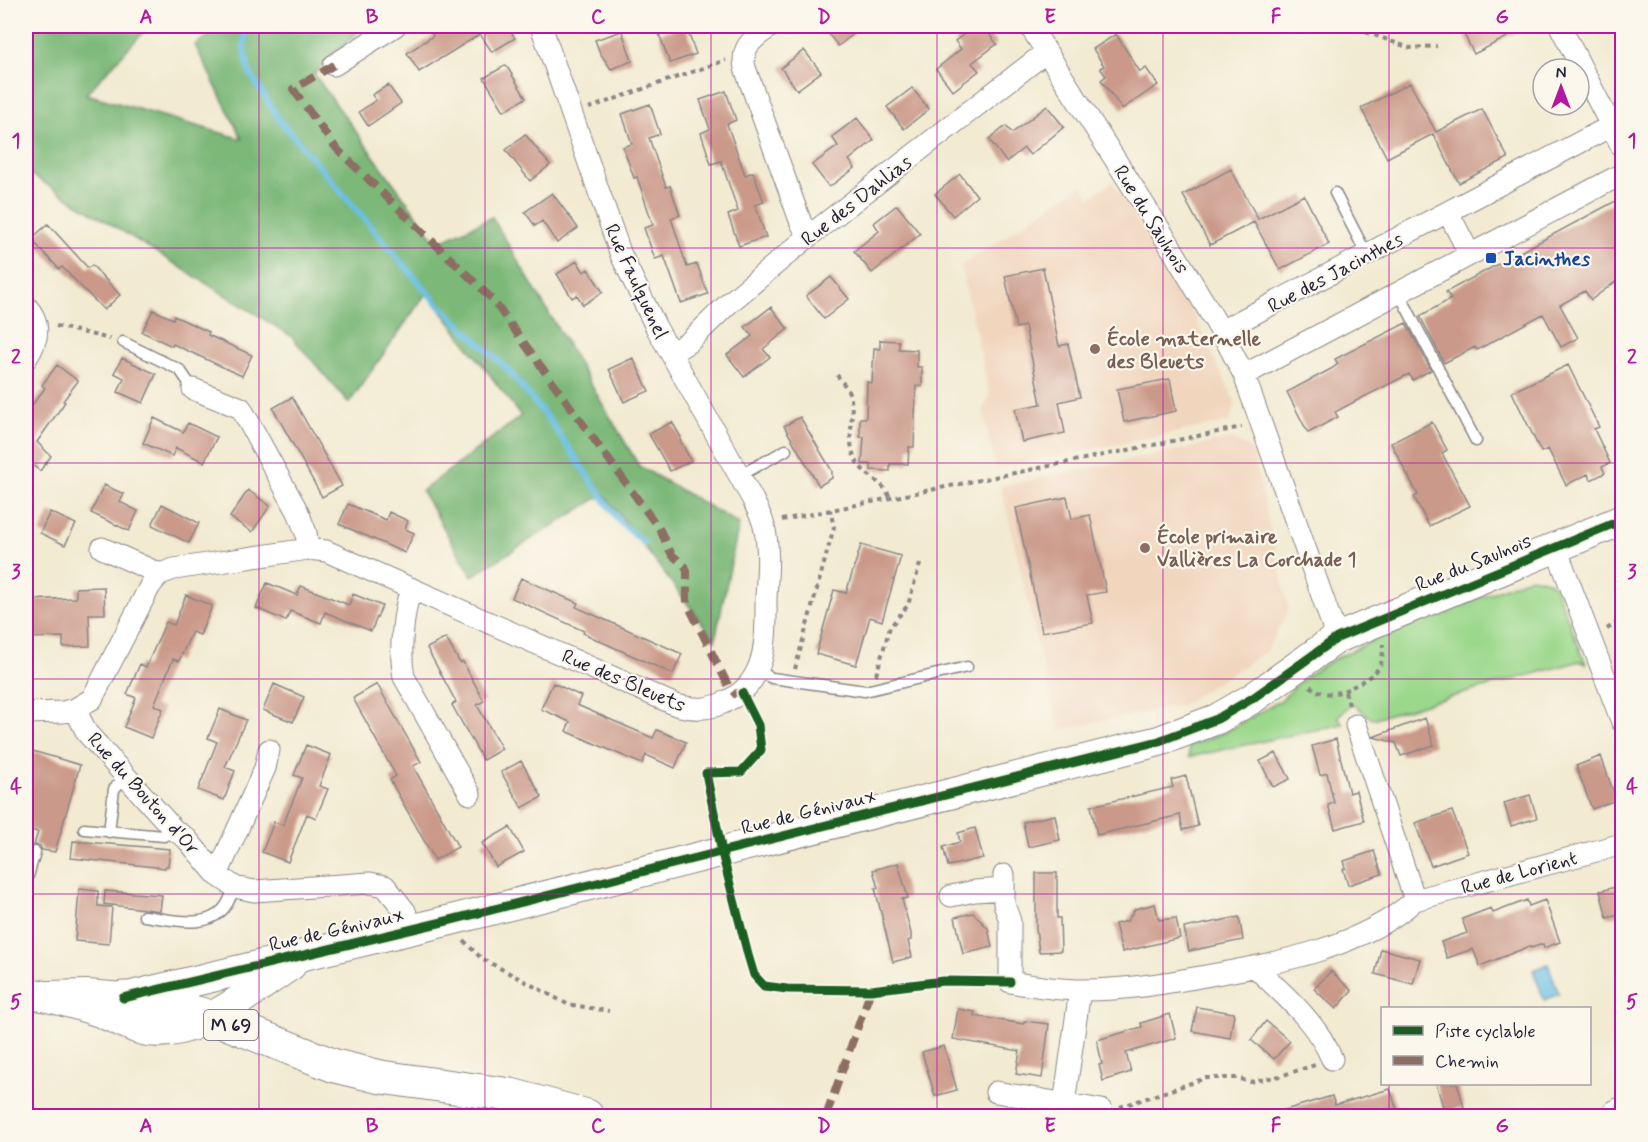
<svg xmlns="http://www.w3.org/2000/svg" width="1648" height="1142" font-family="Mynerve,sans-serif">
	<rect width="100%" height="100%" fill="#fbf7ec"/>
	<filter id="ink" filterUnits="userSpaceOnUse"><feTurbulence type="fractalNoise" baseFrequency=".0167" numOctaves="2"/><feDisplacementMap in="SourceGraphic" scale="12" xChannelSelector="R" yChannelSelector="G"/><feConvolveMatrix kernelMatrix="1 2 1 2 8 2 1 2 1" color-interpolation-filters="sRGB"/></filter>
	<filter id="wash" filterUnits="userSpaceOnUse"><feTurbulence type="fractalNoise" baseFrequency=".008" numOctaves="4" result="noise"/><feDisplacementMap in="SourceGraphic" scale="24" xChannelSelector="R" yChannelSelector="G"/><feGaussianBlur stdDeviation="1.35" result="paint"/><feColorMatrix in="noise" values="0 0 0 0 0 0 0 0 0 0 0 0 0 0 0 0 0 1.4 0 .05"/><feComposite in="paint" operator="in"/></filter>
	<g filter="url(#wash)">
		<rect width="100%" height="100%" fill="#f2ead1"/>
		<path fill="#f1d5bd" d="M1113,182L1187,301L1236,404L1229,422L996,468L983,410L990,396L961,266L1082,185L1090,197Z
			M1233,439L1252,450L1289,609L1267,651L1183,704L1058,730L1001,486Z"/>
		<path fill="#9bd88c" stroke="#5e7d64" stroke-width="1.5" d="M1531,577L1548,581L1555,587L1586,664L1580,661L1372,719L1355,705L1350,706L1338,716L1343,724L1189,757V746L1225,732L1280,701L1308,675L1329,662L1374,640Z"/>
		<path fill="#7cb878" stroke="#4f6d5a" stroke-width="1.5" d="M26,26L148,27L86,94L242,139L195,45L223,26H364L314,74L437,243L492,217L639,466L739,524L715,640L604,494L472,576L422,491L521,416L427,292L349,403L291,336L30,174Z"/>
		<path fill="#69bfe6" stroke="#467090" stroke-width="1.5" d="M1548,964L1559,994L1544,1000L1533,970Z"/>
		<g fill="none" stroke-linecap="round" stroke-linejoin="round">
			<path stroke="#69bfe6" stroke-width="6" d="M246,26L244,47L249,72L280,121L435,301L507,369L550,421L619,521L644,543"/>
		</g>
		<g id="blocks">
			<path fill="#ca9989" d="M442,26H507L515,38L492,52L480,34L419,72L407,53L433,36L431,32Z
				M682,26H686L696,54L670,63L659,34Z
				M822,26H864L838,46Z
				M975,26H983L997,44L972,63L979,71L953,91L936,69L961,49L955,41Z
				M1460,26H1529L1474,54Z
				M622,31L632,61L611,69L600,53L595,40Z
				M1116,34L1140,72L1146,68L1158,85L1122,109L1101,80L1106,76L1100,68L1104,66L1093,49Z
				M804,50L821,72L797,90L781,68Z
				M506,65L526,98L504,111L484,78Z
				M1410,83L1436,132L1482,109L1508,158L1459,183L1433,134L1387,158L1361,108Z
				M388,85L401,103L368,126L359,112L376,100L372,95Z
				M912,88L929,109L904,129L887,107Z
				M726,91L736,120L727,124L745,175L753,172L764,202L755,205L766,237L739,246L728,215L738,211L721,161L711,164L701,133L710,129L700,100Z
				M650,104L660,134L649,138L666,187L670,186L680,215L671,218L687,267L697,264L708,294L681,303L664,256L655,259L644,228L653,225L637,177L634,178L623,147L632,144L622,114Z
				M1047,106L1064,127L1030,155L1024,148L1006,162L989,139L1006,126L1012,133Z
				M857,118L874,140L849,160L855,168L829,187L812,165L838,146L832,137Z
				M525,134L550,165L530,181L506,150Z
				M1231,169L1258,219L1304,195L1329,244L1280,270L1254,222L1210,245L1183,195Z
				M960,174L977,196L953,216L935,194Z
				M552,193L578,228L557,243L542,221L535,226L525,212Z
				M1623,197V276L1591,300L1585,291L1560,305L1578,338L1561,347L1543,314L1477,350L1475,347L1444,363L1420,316L1451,299L1446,292Z
				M897,205L920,234L872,273L854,251L879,231L874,223Z
				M48,224L88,268L92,265L120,295L104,310L62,267L59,269L31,239Z
				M577,261L584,272L588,269L603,292L583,305L577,295L572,298L557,274Z
				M1043,268L1059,346L1068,344L1080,397L1059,402L1065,433L1022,442L1015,409L1041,404L1025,326L1016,328L1005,276Z
				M831,277L849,299L824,319L806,296Z
				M771,307L788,329L763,349L770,357L744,377L727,355L752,336L745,327Z
				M153,310L173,319L174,316L209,332L208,335L252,355L242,376L173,344L172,346L142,332Z
				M1406,323L1431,370L1413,380L1409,374L1358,400L1335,412L1338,417L1308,433L1287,392L1331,369L1338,364L1335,359Z
				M880,340L899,341V349L917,350V367H922V386H916L914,447H909L908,464H890V471L871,470V464H862L864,437H860V418H866L867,382L872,383L874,348L880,349Z
				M122,358L156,374L143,403L118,392L124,378L114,373Z
				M633,358L649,391L624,402L609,369Z
				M57,365L78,381L63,401L65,402L37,442L51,456L40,471L26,460V413L45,388L42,385Z
				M1568,365L1599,427L1594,429L1610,463L1602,467L1605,473L1591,480L1588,474L1566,485L1548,449L1541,452L1512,392Z
				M1170,379L1176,411L1124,422L1117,389Z
				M292,397L342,486L322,497L273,408Z
				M800,417L832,471V478L819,486L784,426Z
				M154,418L183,432L188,423L217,437L204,462L176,448L172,456L143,443Z
				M672,422L681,437L680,440L691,461L670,471L649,434Z
				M1432,422L1447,450L1442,453L1470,506L1429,526L1414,497L1418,495L1391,443Z
				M104,485L124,494L120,502L138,511L129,531L91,513Z
				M248,490L270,506L252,532L230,517Z
				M1067,497L1072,519L1090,515L1106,592L1087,595L1093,623L1042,632L1016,508Z
				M162,504L199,523L189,543L152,525Z
				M348,504L386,520L389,512L408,521L405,529L414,533L405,553L339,524Z
				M50,512L76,524L65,545L40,533Z
				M861,545L901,556L882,621L870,617L856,665L816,654L834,590L846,593Z
				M521,578L578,603L576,607L682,654L673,674L602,642L583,633L584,631L512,598Z
				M267,583L297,595L301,586L349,605L353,594L382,606L371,631L325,612L321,623L290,611L286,621L256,608Z
				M104,587L105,614H89L90,646L63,647V637L26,638V600L76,598V588Z
				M186,595L212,606L200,635L192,632L179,661L173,659L154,705L163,709L151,738L124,727L136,698L127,694L140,664L146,667L166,622L174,625Z
				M446,638L460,663L463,662L484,701L477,705L502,749L483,760L452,705L456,702L427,648Z
				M553,683L581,696L577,705L653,738L657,730L686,742L675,768L646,755L642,764L566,731L570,722L541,709Z
				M274,684L304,697L293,722L263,710Z
				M377,684L421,762L413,766L458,847L435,860L390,780L396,776L353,698Z
				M220,709L246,720L225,767L235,771L224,800L198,790L217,742L208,738Z
				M1425,718L1434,745L1401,756L1396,743L1373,737Z
				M1336,739L1349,793L1356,791L1364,821L1335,829L1328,805L1334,803L1327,773L1320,775L1312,746Z
				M306,745L331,755L319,786L328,789L316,818L307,814L288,862L262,852L274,822L283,825L302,778L294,775Z
				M26,749L80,765L55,852L42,850L40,846L34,845L38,832L26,829Z
				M1276,753L1290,779L1273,787L1260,761Z
				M1601,756L1616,800L1592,809L1576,766Z
				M521,761L542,797L522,808L501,772Z
				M1186,776L1198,826L1183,830L1180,815L1097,835L1091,806L1173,787L1171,780Z
				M1530,795L1537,818L1511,826L1504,803Z
				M1452,811L1468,853L1431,866L1415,823Z
				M1055,815L1060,840L1028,847L1023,822Z
				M510,827L524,852L496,867L482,843Z
				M975,828L983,858L948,866L943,847L960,842L958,833Z
				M73,841L170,849L168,866H166L165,868L71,858Z
				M1374,851L1382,874L1348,885L1343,869L1346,868L1344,861Z
				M898,863L908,898L902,899L911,933V940L908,941L912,957L893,962L875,888H878L873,870Z
				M1036,873H1057V918H1060L1061,951L1039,952L1036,929Z
				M1623,885V914L1607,918L1600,891Z
				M79,889L98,891V906L112,907L109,944L75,941Z
				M105,891L162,895L160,911L104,904Z
				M1527,900L1529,906L1545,900L1560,942L1544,948L1543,944L1531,948L1530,946L1480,966L1473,949L1447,958L1441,942L1467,933L1462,919L1491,908L1493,913Z
				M1155,904L1159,920L1176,918L1180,938L1122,952L1115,924L1127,921L1135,909Z
				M973,913L988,928L992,947L963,954L955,917Z
				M1239,917L1243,940L1189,951L1184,928Z
				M1381,949L1420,959L1413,984L1375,974Z
				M1331,971L1352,991L1336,1009L1314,989Z
				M1197,1007L1234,1013L1230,1038L1192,1031Z
				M958,1009L975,1012L974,1016L1024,1024V1021L1049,1024L1042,1078L1016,1074L1020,1051L953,1039Z
				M1170,1014L1176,1038L1126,1053L1131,1072L1103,1081L1099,1065L1102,1064L1097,1040L1142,1027L1141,1023Z
				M1266,1021L1290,1041L1274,1059L1251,1040Z
				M944,1046L957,1090L935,1096L922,1052Z
				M1436,1083H1457L1464,1107L1445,1113Z
				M1390,1089L1399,1116H1279L1278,1112L1332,1096L1335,1105Z"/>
		</g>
	</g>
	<g filter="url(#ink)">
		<use href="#blocks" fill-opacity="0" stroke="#8a8686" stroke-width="1.5"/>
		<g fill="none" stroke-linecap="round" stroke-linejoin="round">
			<defs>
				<path id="lane" d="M1335,193L1367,255
					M1399,293L1476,441
					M123,342L180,370L193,389
					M739,476L786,450
					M757,671L772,678L865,691L967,667
					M84,829L164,836L174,830
					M109,832L114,789L126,776
					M26,883L35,852
					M144,916C170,919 210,932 227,904C230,899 232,893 235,887"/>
				<path id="street" d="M771,26C755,38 740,45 745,68L801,223L809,236
					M1030,26L1169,244L1221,331L1244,375L1337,638
					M1560,26L1622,147
					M334,65L395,26
					M1448,212L1470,255
					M26,306C42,323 39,340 26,359
					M1221,331L1611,126
					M671,353L689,342L728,304L809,236L1046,52
					M1244,375L1622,174
					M193,389L241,408L298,512L306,533L308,549
					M102,548L160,574
					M1556,548L1622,722
					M411,588C403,613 399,651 404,677L470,794
					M75,709L87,733L174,830L186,838L217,875L235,887L254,891L370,883L385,886L405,911L411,930
					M26,713L63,712L75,709L92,699L150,586L160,574L174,569L308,549L326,551L676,705C696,710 711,710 729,700C768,680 766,637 766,599C767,575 770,550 764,526C762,517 757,509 753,500L656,327L621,255L541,26
					M1356,725L1415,900
					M217,875L265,768L269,750
					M1004,875V904L1010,921V982C1034,986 1059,990 1083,990C1126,990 1168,983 1211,975C1278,963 1363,947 1415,900L1622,844
					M951,896L975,891L1004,889
					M1255,967C1284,995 1316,1021 1332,1059
					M996,1092L1102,1110
					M1064,1104L1080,990"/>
				<path id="secondary" d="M26,993C50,996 73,1003 97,1011C111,1016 125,1024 139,1029C191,1045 250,991 291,965
					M49,996L87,995L123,998L451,920L1159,741L1217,719L1253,698L1337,638L1622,520"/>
				<path id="highway" d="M123,998L153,1001L211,1017L335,1066L381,1077L511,1095L587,1116
					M1618,1116L1622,1114"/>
			</defs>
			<use href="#lane" stroke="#8a8686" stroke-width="13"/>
			<use href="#street" stroke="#8a8686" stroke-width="23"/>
			<use href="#secondary" stroke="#8a8686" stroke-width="32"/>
			<use href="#highway" stroke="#8a8686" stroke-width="35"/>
			<path stroke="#8a8686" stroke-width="4" stroke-dasharray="4.5 4.5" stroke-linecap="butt" d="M1349,26L1410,48L1437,46
				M589,108L726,60
				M56,326L110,339
				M837,375C842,382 850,391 851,399C854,419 847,437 854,456C862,477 884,480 890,498
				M782,520L1242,427
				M1607,629L1622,619
				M795,669L834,527L830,510
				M876,675L890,627L908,605L920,564
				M1310,686C1327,700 1344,692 1361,682C1367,678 1375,674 1379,667C1383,661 1383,652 1383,644
				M1345,692L1350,708
				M464,941L481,958L567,1004L609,1011
				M1120,1107L1206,1078H1237L1250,1082L1280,1076L1315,1065"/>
			<use href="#lane" stroke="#fff" stroke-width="10"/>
			<use href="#street" stroke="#fff" stroke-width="21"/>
			<use href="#secondary" stroke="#fff" stroke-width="30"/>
			<use href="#highway" stroke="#fff" stroke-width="33"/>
			<path stroke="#8d6e63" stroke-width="8" stroke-dasharray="15 8" stroke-linecap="butt" d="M334,65L293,89L336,148L492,299L660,530L672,555L685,566L687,571V603L728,685L737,696
				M826,1116L871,990"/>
			<defs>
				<path id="cycleway" d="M742,693L758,725L761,750L741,772L706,773L723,857L748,955L754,975L764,986L787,989L871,990L943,981L1010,982
					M123,998L451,920L1159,741L1217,719L1253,698L1337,638L1622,520"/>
			</defs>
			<use href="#cycleway" stroke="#fbf7ec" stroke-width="13"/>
			<use href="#cycleway" stroke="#1b5e20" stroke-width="9"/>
		</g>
	</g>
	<path fill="none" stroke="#b5179e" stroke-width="1.5" stroke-opacity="0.55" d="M259,26V1116M485,26V1116M711,26V1116M937,26V1116M1163,26V1116M1389,26V1008M26,248H1622M26,463H1622M26,679H1622M26,894H1622M1389,1084V1116"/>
	<rect fill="#1a4fb4" stroke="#fbf7ec" stroke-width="2" x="1485" y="252" width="12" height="12" rx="3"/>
	<g fill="#8d6e63" stroke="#fbf7ec" stroke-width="2">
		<circle cx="1095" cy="349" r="6"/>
		<circle cx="1145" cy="548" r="6"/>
	</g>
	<g text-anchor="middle" stroke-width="4.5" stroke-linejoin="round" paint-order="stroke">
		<rect fill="#fbf7ec" stroke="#636270" stroke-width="1.5" x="204" y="1010" width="54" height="30" rx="4.5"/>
		<g font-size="18" font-weight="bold" fill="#22223b">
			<text x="231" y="1031">M 69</text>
		</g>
		<g font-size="20" fill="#22223b" stroke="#fbf7ec">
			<text transform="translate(856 200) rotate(-38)" y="7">Rue des Dahlias</text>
			<text transform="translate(1152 219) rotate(58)" y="7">Rue du Saulnois</text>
			<text transform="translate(1335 272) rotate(-28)" y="7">Rue des Jacinthes</text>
			<text transform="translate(637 281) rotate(65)" y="7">Rue Faulquenel</text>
			<text transform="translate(1473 562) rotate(-22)" y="7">Rue du Saulnois</text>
			<text transform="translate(624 680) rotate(23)" y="7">Rue des Bleuets</text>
			<text transform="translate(144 793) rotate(48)" y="7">Rue du Bouton d'Or</text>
			<text transform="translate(808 811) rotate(-14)" y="7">Rue de Génivaux</text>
			<text transform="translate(1519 872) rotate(-15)" y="7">Rue de Lorient</text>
			<text transform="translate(336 929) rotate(-13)" y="7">Rue de Génivaux</text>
		</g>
		<g font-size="20" font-weight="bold" fill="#164399" stroke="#fbf7ec" text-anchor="start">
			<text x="1503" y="265">Jacinthes</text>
		</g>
		<g font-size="20" font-weight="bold" fill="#785e54" stroke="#fbf7ec" text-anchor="start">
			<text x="1107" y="345">École maternelle<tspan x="1107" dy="23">des Bleuets</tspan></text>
			<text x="1157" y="543">École primaire<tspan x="1157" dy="23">Vallières La Corchade 1</tspan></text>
		</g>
	</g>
	<rect width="1648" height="1142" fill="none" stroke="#fbf7ec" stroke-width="66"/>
	<rect x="1381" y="1007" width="210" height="78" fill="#fbf7ec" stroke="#a4a2a5" stroke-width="1.5"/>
	<rect x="1393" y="1026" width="30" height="9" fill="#1b5e20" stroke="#a4a2a5" stroke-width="1.5"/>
	<text x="1435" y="1037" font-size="18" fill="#22223b">Piste cyclable</text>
	<rect x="1393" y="1056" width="30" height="9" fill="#8d6e63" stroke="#a4a2a5" stroke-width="1.5"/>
	<text x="1435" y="1067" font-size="18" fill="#22223b">Chemin</text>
	<g transform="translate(1561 87)"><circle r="28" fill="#fbf7ec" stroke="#a4a2a5" stroke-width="1.5"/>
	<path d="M0-4.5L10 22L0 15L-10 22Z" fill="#b5179e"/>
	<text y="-9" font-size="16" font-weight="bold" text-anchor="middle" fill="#22223b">N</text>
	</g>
	<rect x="33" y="33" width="1582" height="1076" fill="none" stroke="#b5179e" stroke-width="2"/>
	<g font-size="20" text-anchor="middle" font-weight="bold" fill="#b5179e">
		<text x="146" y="23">A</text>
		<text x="372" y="23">B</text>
		<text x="598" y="23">C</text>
		<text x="824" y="23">D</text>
		<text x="1050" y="23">E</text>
		<text x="1276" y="23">F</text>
		<text x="1502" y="23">G</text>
		<text x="16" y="147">1</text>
		<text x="1632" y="147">1</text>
		<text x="16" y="363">2</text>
		<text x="1632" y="363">2</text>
		<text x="16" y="578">3</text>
		<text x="1632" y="578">3</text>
		<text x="16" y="793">4</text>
		<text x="1632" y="793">4</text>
		<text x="16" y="1008">5</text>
		<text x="1632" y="1008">5</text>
		<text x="146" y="1132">A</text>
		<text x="372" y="1132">B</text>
		<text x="598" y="1132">C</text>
		<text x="824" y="1132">D</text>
		<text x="1050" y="1132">E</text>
		<text x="1276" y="1132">F</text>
		<text x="1502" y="1132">G</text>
	</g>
</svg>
